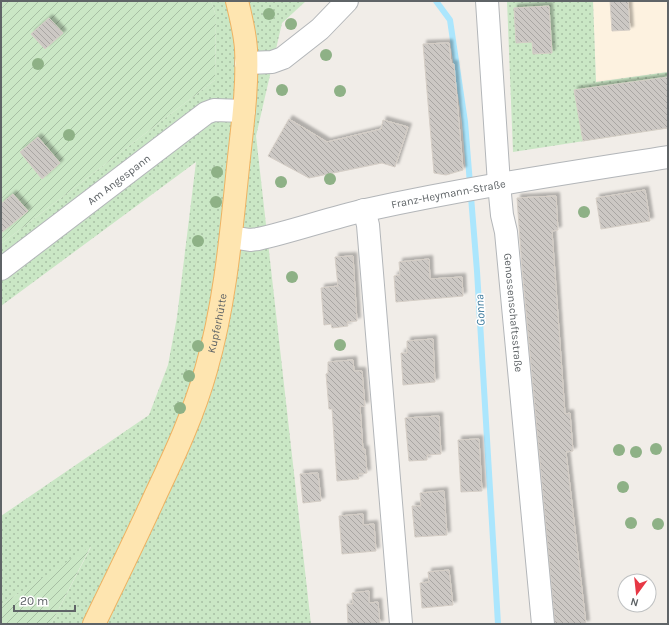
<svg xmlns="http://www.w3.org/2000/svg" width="669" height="625" font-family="Karla,sans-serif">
	<defs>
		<pattern id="grass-dots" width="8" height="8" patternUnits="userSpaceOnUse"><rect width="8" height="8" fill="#cae7c5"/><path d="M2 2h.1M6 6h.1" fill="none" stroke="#a7bfa4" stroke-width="1.8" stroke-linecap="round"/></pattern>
		<pattern id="garden-furrows" width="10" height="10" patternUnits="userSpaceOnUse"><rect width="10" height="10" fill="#cae7c5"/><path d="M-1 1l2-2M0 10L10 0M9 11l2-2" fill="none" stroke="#a7bfa4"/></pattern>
		<pattern id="building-back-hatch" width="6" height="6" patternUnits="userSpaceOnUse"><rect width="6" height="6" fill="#ccc8c4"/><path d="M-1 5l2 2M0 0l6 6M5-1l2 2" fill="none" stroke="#a9a6a3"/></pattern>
		<filter id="shadow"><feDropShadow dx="3.5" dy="-3.5" stdDeviation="1" flood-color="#0004"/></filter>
	</defs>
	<rect width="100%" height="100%" fill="#f1ede8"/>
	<path fill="#fdf2e0" d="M593,1H668V72L596,82Z"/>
	<path fill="url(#grass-dots)" d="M211,1H306L282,23L256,136L311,624H51L91,547L1,605V516L149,415L168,365L177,317L196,162L1,306V244L215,80L216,16Z
		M507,1H593L596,82L668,72V128L513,152Z"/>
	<path fill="url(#garden-furrows)" d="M1,1H211L216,16L215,80L1,244Z
		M91,546L51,624H1V605Z"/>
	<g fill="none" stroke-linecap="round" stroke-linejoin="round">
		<path stroke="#abe6fd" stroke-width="6" d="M436,1L450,20L465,122L477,271L498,624"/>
	</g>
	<path fill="url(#building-back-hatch)" stroke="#d5cec6" filter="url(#shadow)" d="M610,1H628L630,30L612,31Z
		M549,6L552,53L533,54L532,42L516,43L514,8Z
		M49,18L63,33L45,49L31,34Z
		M449,43L451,64H454L463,170L446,175L434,173L423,44Z
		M668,77V128L583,141L574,90Z
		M289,119L327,142L381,129L383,120L408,127L395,167L382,163L309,178L268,156Z
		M38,137L60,163L42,179L20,152Z
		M645,190L650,221L601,229L596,198Z
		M13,194L28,211L1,233V204Z
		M556,196L558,230L552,231L565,414L570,413L573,451L566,452L586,624H555L522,268L517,198Z
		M353,256L357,321L347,322L348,326L332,328L331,324L324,325L321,288L338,286L335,257Z
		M429,259L430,279L462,277L463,296L396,302L394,276L400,275L399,262Z
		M433,339L435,382L403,385L401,353H407V341Z
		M353,360L354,371H362L365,406H360L363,450L365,449L367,473L358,474L359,479L337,481L332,409H329L326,374L328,373V362Z
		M439,416L441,454L427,455V460L409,461L405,418Z
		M479,439L482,491L461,492L458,440Z
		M318,473L321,501L303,503L300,474Z
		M444,491L447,535L415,537L412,506H421L420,493Z
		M363,514V525L374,524L376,551L342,554L339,516Z
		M449,570L453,605L422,608L420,583L429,582L428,572Z
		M369,591V603L378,602L380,624H348L347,604H353L352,593Z"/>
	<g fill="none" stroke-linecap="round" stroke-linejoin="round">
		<defs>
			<g id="minor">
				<path id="s1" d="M487,1L499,184L502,215L506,232L543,624"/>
				<path d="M246,63L272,62L283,58L320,29L347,1"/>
				<path d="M364,210L368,225L401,624"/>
				<path id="s2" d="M231,237L250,240L258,239C294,231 330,218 366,210C466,188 567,173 668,157"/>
				<path id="s3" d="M1,269L206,113L214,110L244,111"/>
			</g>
			<g id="major">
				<path id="s4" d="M94,624C115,581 136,538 156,494C175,454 194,413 206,370C225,304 231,235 238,167C242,128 248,88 246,49C245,33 241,17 237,1"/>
			</g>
		</defs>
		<use href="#minor" stroke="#b3b6b9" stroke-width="24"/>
		<use href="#major" stroke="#efb262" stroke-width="24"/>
		<use href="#minor" stroke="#fff" stroke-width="22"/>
		<use href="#major" stroke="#fee5b0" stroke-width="22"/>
	</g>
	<g fill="#8eb186">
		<circle cx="269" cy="14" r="6"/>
		<circle cx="291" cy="24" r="6"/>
		<circle cx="326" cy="55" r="6"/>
		<circle cx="38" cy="64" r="6"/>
		<circle cx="282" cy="90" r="6"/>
		<circle cx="340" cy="91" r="6"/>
		<circle cx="69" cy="135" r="6"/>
		<circle cx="217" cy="172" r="6"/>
		<circle cx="330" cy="179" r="6"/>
		<circle cx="281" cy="182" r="6"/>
		<circle cx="216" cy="202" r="6"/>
		<circle cx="584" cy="212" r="6"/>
		<circle cx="198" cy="241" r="6"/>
		<circle cx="292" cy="277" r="6"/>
		<circle cx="340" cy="345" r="6"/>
		<circle cx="198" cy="346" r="6"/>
		<circle cx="189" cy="376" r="6"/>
		<circle cx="180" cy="408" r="6"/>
		<circle cx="656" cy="449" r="6"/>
		<circle cx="619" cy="450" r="6"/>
		<circle cx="636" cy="452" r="6"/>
		<circle cx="623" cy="487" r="6"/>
		<circle cx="631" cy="523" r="6"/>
		<circle cx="658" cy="524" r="6"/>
	</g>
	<g text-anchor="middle" stroke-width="3" stroke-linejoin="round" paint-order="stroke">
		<g font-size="11" fill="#5f6467" stroke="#fff">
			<text dy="4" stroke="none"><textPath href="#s3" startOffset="148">Am Angespann</textPath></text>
			<text dy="4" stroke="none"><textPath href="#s2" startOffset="223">Franz-Heymann-Straße</textPath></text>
			<text dy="4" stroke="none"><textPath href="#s1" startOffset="313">Genossenschaftsstraße</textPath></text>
			<text dy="4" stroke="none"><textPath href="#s4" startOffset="326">Kupferhütte</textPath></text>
		</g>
		<g font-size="12" font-style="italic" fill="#407d9f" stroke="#fff">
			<text transform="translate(480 310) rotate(-93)" y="4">Gonna</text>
		</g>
	</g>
	<rect width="669" height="625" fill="none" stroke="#5f6467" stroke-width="4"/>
	<g transform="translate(637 593) rotate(195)"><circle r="19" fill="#ffffff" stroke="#bfc1c2"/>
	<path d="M0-3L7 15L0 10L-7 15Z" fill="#e73845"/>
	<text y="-6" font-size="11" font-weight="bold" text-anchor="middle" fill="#5f6467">N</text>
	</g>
	<path d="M14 605v6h61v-6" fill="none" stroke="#5f6467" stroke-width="2"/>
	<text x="20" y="605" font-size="12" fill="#5f6467" stroke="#ffffff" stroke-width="3" paint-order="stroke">20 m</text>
</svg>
